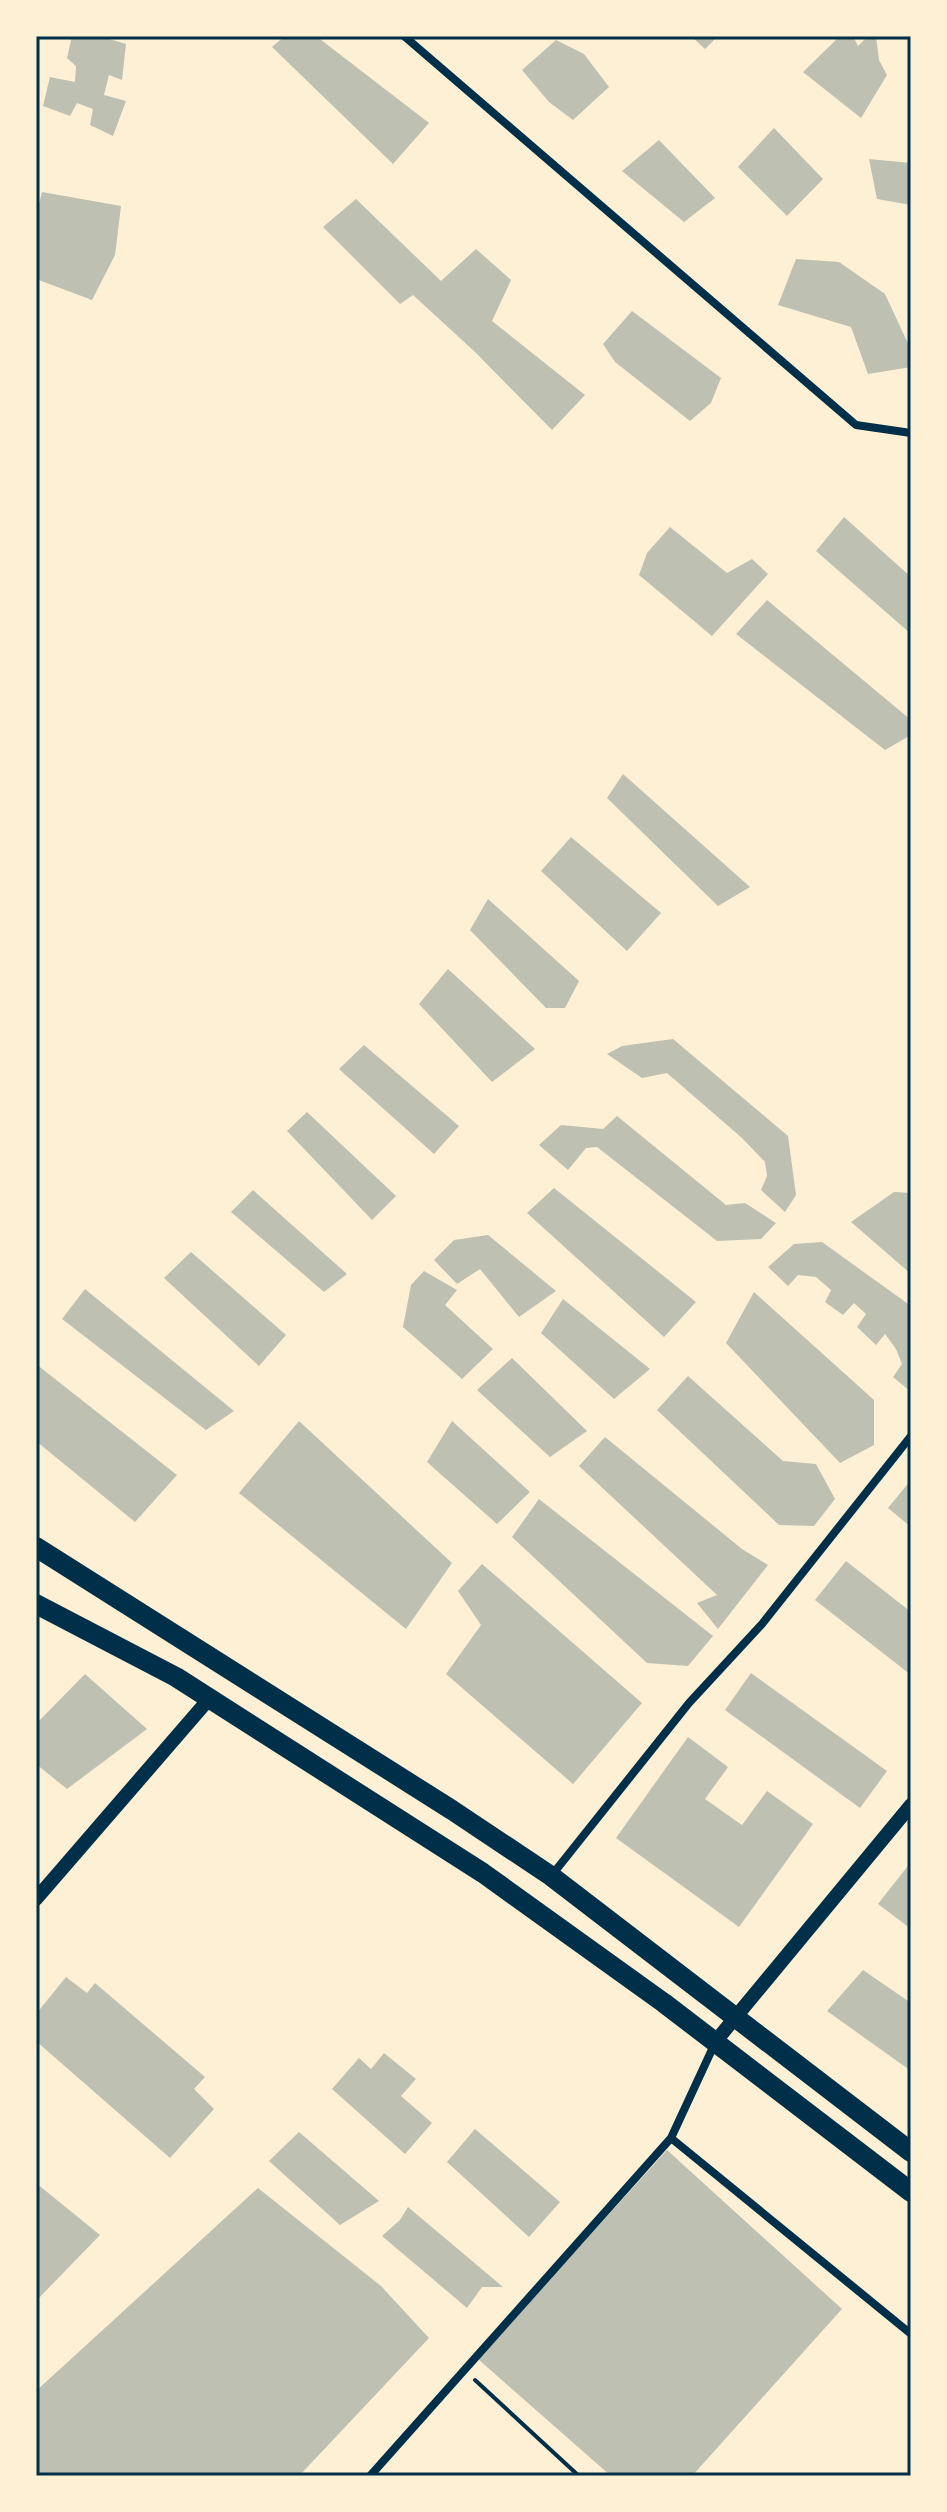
<svg xmlns="http://www.w3.org/2000/svg" width="947" height="2512" font-family="Commissioner,sans-serif">
	<rect width="100%" height="100%" fill="#fdf0d5"/>
	<path fill="#bec0b2" d="M72,36H99L126,44L122,80L109,75L104,95L126,101L113,136L90,125L93,109L77,103L70,116L43,106L50,77L75,82L76,66L67,58Z
		M285,36H316L429,123L393,164L272,47Z
		M691,36H718L705,49Z
		M840,36H853L858,46L868,36H876L879,60L887,75L861,118L803,72Z
		M556,40L584,54L609,87L573,120L549,102L522,70Z
		M774,128L823,179L787,216L738,167Z
		M659,140L715,198L684,222L622,171Z
		M869,159L911,163V205L877,199Z
		M42,192L121,206L115,255L92,300L36,279V216Z
		M356,199L441,281L476,249L511,280L492,321L585,395L552,430L475,352L413,295L400,304L323,227Z
		M796,259L839,262L885,294L911,350V367L868,374L851,327L778,305Z
		M632,311L721,378L711,403L690,421L615,362L603,344Z
		M844,517L911,577V634L816,551Z
		M670,527L727,573L752,559L768,574L712,636L639,575L647,553Z
		M767,600L911,720V735L885,750L736,634Z
		M623,774L750,887L718,906L607,798Z
		M571,837L661,913L627,951L541,871Z
		M488,899L579,981L565,1008H546L470,930Z
		M448,969L535,1049L492,1082L419,1004Z
		M673,1039L788,1136L796,1195L785,1212L761,1190L767,1176L765,1162L742,1138L667,1073L642,1078L607,1054L622,1046Z
		M364,1045L459,1126L434,1154L339,1069Z
		M307,1112L396,1196L372,1220L287,1131Z
		M617,1116L726,1205L745,1203L776,1223L761,1239L717,1241L597,1147L586,1148L568,1170L539,1145L561,1125L603,1129Z
		M554,1188L696,1302L664,1337L527,1213Z
		M253,1190L347,1274L324,1292L231,1212Z
		M894,1192L911,1193V1274L851,1222Z
		M488,1235L556,1291L519,1317L480,1269L457,1284L434,1260L454,1240Z
		M822,1242L911,1306V1392L893,1377L902,1364L896,1349L885,1334L876,1345L857,1327L866,1314L854,1303L843,1315L825,1302L831,1290L816,1277L798,1275L788,1286L768,1267L794,1244Z
		M191,1252L286,1335L259,1366L164,1278Z
		M424,1271L457,1290L445,1305L493,1349L462,1379L403,1327L411,1285Z
		M85,1289L234,1411L206,1430L62,1319Z
		M754,1292L874,1400V1445L840,1463L726,1343Z
		M563,1299L650,1369L614,1399L541,1333Z
		M512,1358L587,1431L550,1457L477,1390Z
		M36,1364L177,1475L135,1522L36,1441Z
		M688,1376L783,1461L816,1464L835,1499L814,1526L779,1525L657,1410Z
		M299,1421L452,1563L406,1629L239,1493Z
		M452,1421L530,1492L497,1524L427,1462Z
		M605,1437L742,1549L768,1565L718,1629L697,1603L717,1595L579,1466Z
		M911,1480V1527L888,1508Z
		M539,1499L713,1636L688,1666L647,1663L512,1537Z
		M846,1561L911,1612V1675L815,1600Z
		M482,1564L642,1703L573,1784L446,1674L481,1625L458,1591Z
		M751,1673L887,1771L860,1808L725,1710Z
		M85,1674L147,1729L67,1789L36,1764V1724Z
		M688,1737L728,1767L705,1799L742,1825L767,1791L813,1824L739,1927L616,1838Z
		M911,1862V1929L878,1904Z
		M863,1970L911,2003V2071L827,2011Z
		M66,1977L87,1993L95,1983L205,2077L194,2089L214,2109L170,2158L36,2041V2014Z
		M384,2053L416,2079L401,2096L432,2123L405,2154L332,2089L359,2058L371,2069Z
		M475,2129L560,2202L529,2237L447,2162Z
		M299,2132L379,2201L340,2225L269,2161Z
		M667,2150L842,2309L692,2476H611L478,2359Z
		M36,2183L100,2235L36,2301Z
		M258,2188L381,2286L429,2338L299,2476H36V2391Z
		M408,2207L503,2287H482L467,2308L382,2236L400,2220Z"/>
	<g fill="none" stroke-linecap="round" stroke-linejoin="round">
		<path stroke="#003049" stroke-width="4" d="M475,2380L579,2476"/>
		<path stroke="#003049" stroke-width="8" d="M404,36L856,425L911,433
			M552,1875L689,1703L762,1624L911,1436
			M671,2138L911,2334
			M370,2476L671,2138L715,2043"/>
		<path stroke="#003049" stroke-width="14" d="M36,1899L209,1699
			M715,2042L911,1805"/>
		<path stroke="#003049" stroke-width="20" d="M36,1547L452,1810L551,1876L911,2152
			M36,1604L176,1677L483,1873L664,2003L911,2192"/>
	</g>
	<rect width="947" height="2512" fill="none" stroke="#fdf0d5" stroke-width="76"/>
	<rect x="38" y="38" width="871" height="2436" fill="none" stroke="#003049" stroke-width="3"/>
</svg>
